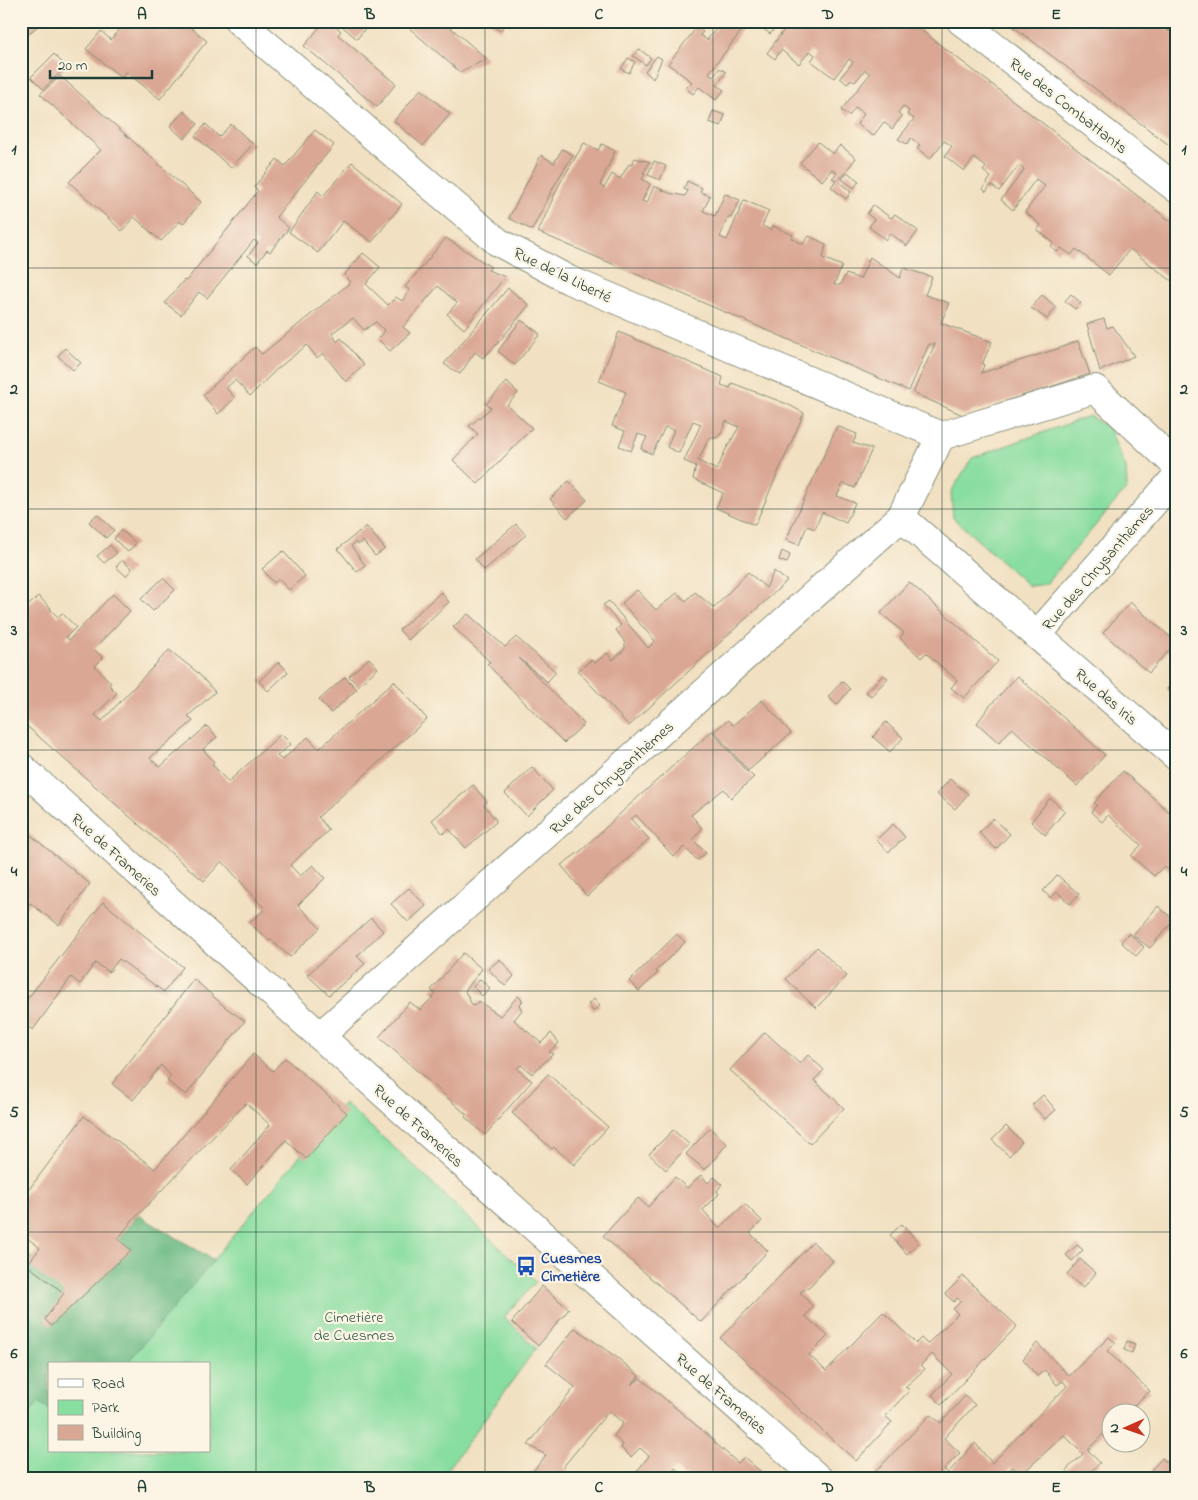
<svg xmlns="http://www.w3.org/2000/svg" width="1198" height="1500" font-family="'Indie Flower',sans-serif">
	<rect width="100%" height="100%" fill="#fcf5e5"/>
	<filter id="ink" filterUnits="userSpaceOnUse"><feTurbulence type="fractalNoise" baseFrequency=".02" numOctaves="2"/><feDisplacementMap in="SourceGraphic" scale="10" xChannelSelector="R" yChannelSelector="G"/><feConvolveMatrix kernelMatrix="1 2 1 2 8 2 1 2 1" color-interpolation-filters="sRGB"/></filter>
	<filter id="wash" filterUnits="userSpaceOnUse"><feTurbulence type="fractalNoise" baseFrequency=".0096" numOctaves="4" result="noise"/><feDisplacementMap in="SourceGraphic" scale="20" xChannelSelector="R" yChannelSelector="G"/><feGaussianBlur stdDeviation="1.12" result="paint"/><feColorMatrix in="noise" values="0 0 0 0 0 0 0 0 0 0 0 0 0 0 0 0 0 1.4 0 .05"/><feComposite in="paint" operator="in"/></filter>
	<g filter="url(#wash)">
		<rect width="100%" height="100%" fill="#f1e0c1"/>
		<path fill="#88dda0" stroke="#548d6a" d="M1089,416L1109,428L1126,468L1127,488L1046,584L1029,586L953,518L951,492L972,458Z
			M344,1103L398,1151L536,1282L504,1317L536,1348L441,1479H21V1423L39,1402L49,1409V1451H209V1364H126Z"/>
		<path fill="#6ebc86" stroke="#467c5d" d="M138,1215L214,1260L126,1364H49V1409L39,1402L21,1423V1249L63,1284L87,1281Z"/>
		<g id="blocks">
			<path fill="#daa794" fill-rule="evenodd" d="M21,21H43L21,41Z
				M126,21H183L207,41L160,99L126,72L122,78L86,49L101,31L111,40Z
				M325,21H329L341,31L338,35L396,84L377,107L304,46Z
				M336,21H371L357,39Z
				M401,21H443L487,59L460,72Z
				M488,21H499L504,26L500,31Z
				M709,21H749L709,73L713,77L720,68L726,72L717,85L724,90L716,100L699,87L693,94L686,88L692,82L668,64L697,27L703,32L700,35L707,40L717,28Z
				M753,21H781L770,34Z
				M788,21H909L1177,226V285L1130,249L1109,275L1076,249L1071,255L1061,248L1057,252L1051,247L1054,243L1037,230L1041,225L1025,212L1045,186L1036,179L1013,210L1001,200L1024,170L1019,165L999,191L991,185L986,192L983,189L991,177L983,171L986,167L974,158L964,171L945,156L952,146L944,141L930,159L917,148L920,145L911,138L907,144L898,139L914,119L907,114L909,111L903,106L898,113L902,116L892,129L884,122L873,136L857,124L864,114L856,107L849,116L841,110L870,74L865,70L855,82L851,79L847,84L840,78L853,62L849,59L834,78L811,61L815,55L810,51L799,64L781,50L775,59L767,53L786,27L784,26Z
				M1006,21H1145L1150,24L1152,21H1155L1168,31H1170L1163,25L1166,21H1177V151Z
				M639,49L651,58L646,65L633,56Z
				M54,54L66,67L43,89L31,77Z
				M657,56L662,59L653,79L645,71Z
				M628,58L635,62L629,73L621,69Z
				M60,76L201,202L183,224L180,221L161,241L134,217L122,231L69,182L101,150L40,94Z
				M421,89L450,114L423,146L394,121Z
				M184,111L198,124L184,139L170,126Z
				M713,111L725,115L721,126L709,122Z
				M206,124L219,137L231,124L253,144L231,168L195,136Z
				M315,130L334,145L276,217L289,228L270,252L267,250L257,263L248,256L258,243L254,240L207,298L199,292L181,315L165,303L184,280L186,281L258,191L254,187L277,159L285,166Z
				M818,142L833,154L840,145L856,158L838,181L851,192L846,199L831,187L836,180L832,178L837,173L832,169L822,181L800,163Z
				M584,143L598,150L602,144L615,151L600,185L604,188L612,174L620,179L629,164L631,165L635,158L650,162L643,173L645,174L642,179L650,184L642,201L647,203L654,186L669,193L685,196L688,191L684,189L687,181L702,188L700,192L710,196L703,211L715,216L725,194L740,200L731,218L728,217L720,237L727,240L744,200L769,211L762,226L771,230L773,226L793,235L791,238L803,244L809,236L826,244L823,258L842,266L834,285H840L846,274L860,279L870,257L900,278L903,268L932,277L925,295L949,303L941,323L992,342L982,364L984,365L981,373L1057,349L1078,341L1090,374L963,415L913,393L935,344H929L909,391L538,232L559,185Z
				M562,149L573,155L555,184L532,230L509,218L541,155L554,163Z
				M654,161L666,166L660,180L648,175Z
				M352,162L402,204L372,242L343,221L318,253L289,232L318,191L323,196Z
				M847,172L859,181L854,188L842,179Z
				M873,205L891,218L895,214L918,231L907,246L890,233L886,240L869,227L874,219L867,214Z
				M446,238L491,267L488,270L505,277L464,329L447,314L457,303L438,286L403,327L410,333L390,351L378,339L385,331L376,322L364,330L353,318L332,333L337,342L341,338L364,365L346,382L323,353L317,358L307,345L277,369L250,396L235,380L226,388L235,398L218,414L203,395L255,347L262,354L351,282L344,275L363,253L380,267L366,284L388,305L396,297L402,301L410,290L405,287Z
				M508,288L529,305L497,344L483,358L475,352L460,374L444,364Z
				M1071,294L1081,303L1075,309L1065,301Z
				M1042,295L1056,307L1047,319L1031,308Z
				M1104,319L1107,328L1113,326L1134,356L1100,371L1087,324Z
				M521,320L540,334L515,365L498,351Z
				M619,332L723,377L721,385L730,388L732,383L787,404L804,413L755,525L716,508L723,493L693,479L696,466L684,461L701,424L693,421L679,453L667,447L674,430L665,427L652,454L641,449L647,437L638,434L631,451L619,446L625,431L612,426L626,392L599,381ZM726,421L739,427L725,451L717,470L698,461L709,438H716L720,435Z
				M65,348L81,363L73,370L58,356Z
				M507,382L518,393L507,405L532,428L478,484L453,460L478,434L469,426L491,408L486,404Z
				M837,426L857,434L853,443L872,449L855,488L843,483L837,496L855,503L846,523L822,512L815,529L807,526L799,545L786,540Z
				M569,481L587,500L567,518L550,499Z
				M97,514L114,530L106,538L89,522Z
				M516,524L526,535L484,570L475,559Z
				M366,526L385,549L375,556L363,541L358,545L356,542L351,546L365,565L357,572L338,549Z
				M121,530L136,543L128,552L114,539Z
				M110,545L117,553L104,563L97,556Z
				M283,551L305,576L289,590L279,579L274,583L262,569Z
				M782,551L790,555L787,563L779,560Z
				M122,560L132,569L126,576L116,567Z
				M774,571L787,581L629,726L578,671L591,660L595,663L607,653L613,660L625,649V642L616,630L621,625L603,605L609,601L648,648L655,641L622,603L637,590L656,610L677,593L686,601L695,592L714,608L748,572L766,588Z
				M163,578L175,590L153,611L141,599Z
				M909,582L998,661L964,698L951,688L957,680L926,653L921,658L900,638L904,633L881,613Z
				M441,592L449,602L408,640L399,630Z
				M113,594L130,611L94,649L103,658L95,666L111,683L109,685L117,693L95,715L102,721L169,650L197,672L215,692L188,716L193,721L150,758L160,767L207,726L217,737L203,749L214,762L212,764L228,782L281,734L291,744L277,756L282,760L308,737L319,749L394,681L427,719L318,817L329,830L290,865L300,876L313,865L325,878L298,905L320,928L290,957L271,940L270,941L249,923L265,909L222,861L204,881L187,867L21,721V600L28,606L38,596L51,608L50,609L58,617L62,613L76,627L66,637L69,640Z
				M1130,602L1176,642L1149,673L1103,633Z
				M468,614L505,647L516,637L556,672L547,682L519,658L584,724L564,743L487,664L490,662L453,627Z
				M369,658L378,668L358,686L349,676Z
				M279,662L288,672L268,691L259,681Z
				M883,675L888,678L871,696L866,692Z
				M1017,676L1105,755L1077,786L1012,728L999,743L977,723L989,707Z
				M345,677L357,689L331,713L319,700Z
				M1177,677V698L1167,689Z
				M842,681L850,689L837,705L828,697Z
				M762,700L791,733L748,771L714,731L728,720L733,725Z
				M886,722L903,738L890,752L873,737Z
				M712,731L745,770L754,777L731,798L724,789L691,815L702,828L693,840L706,853L697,860L684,847L674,857L636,815L631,819L649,839L587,896L561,865L582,850L625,809Z
				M532,767L553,790L527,816L505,793Z
				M1123,771L1177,819V877L1164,866L1154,876L1131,856L1141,845L1108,815L1102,822L1091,812L1097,805L1094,803Z
				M950,779L968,794L955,809L937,794Z
				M473,785L487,802L484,805L496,820V822L466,848L449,829L443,834L432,820Z
				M1050,798L1065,811L1045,835L1031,822Z
				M993,818L1010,834L996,849L979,833Z
				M893,824L905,837L889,852L876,840Z
				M21,827L90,884L59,925L30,903L21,914Z
				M1057,875L1079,894L1070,904L1057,892L1051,898L1043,891Z
				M409,888L426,906L408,922L391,904Z
				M103,902L183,967L164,992L119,959L109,972L95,963L80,984L71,977L33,1030L21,1022V1007Z
				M1158,906L1174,920L1150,948L1133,935Z
				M371,918L383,931L357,956L365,964L329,995L307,975Z
				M1129,933L1144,947L1136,956L1121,942Z
				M677,934L685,942L656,971L658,973L639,991L629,981Z
				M817,947L847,976L816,1008L786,979Z
				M463,953L482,969L465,991L471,1003L474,1006L479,1001L500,1016L518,996L523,1001L519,1005L522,1010L514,1020L541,1043L551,1033L559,1043L549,1052L553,1054L532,1074L521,1065L517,1069L532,1081L485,1135L465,1117L467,1115L379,1037L410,1002L420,1010L436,994L431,990Z
				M500,959L514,976L505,986L488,969Z
				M194,979L225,1007L245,1021L186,1095L167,1081L171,1076L161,1065L133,1100L112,1084Z
				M480,979L490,988L482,996L473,987Z
				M594,999L600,1006L593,1011L588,1004Z
				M765,1032L800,1064L808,1055L824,1070L814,1080L844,1108L810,1144L730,1070Z
				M253,1054L273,1071L285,1058L347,1113L306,1159L286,1140L247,1184L231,1170L270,1125L246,1103L131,1222L118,1239L131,1250L51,1326L45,1319L64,1293L27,1265L40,1248L21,1233V1200L84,1116L155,1169Z
				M548,1074L608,1127L574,1165L554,1147L552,1149L512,1113Z
				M1043,1095L1056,1110L1045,1119L1032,1105Z
				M1006,1126L1022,1142L1009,1156L992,1140Z
				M710,1128L727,1144L705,1170L686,1154Z
				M673,1130L689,1144L666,1170L649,1154Z
				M701,1175L708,1183L714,1177L722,1184L717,1191L719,1194L703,1210L719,1228L745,1204L762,1221L750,1233L768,1251L701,1322L603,1236L638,1198L648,1207L675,1177L687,1188Z
				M902,1224L919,1243L907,1254L890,1235Z
				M813,1242L833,1261L810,1286L800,1292L813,1307L805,1316L828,1336L809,1355L826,1371L883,1312L916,1343L921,1338L927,1344L958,1314L953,1309L961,1301L957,1298L954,1302L945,1294L963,1276L1017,1326L941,1405L932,1395L952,1374L932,1354L921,1365L925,1369L905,1387L910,1390L885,1416L892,1422L856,1461L720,1338Z
				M1077,1245L1083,1250L1072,1261L1066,1255Z
				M1080,1259L1096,1273L1083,1288L1067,1274Z
				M542,1286L569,1309L538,1346L512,1322Z
				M575,1328L619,1359L639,1376L631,1385L640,1378L715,1441L714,1442L738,1463L744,1457L769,1479H687V1474L685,1477L675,1468L666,1479H657L652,1474L648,1479H638L634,1475L649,1456L640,1448L631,1457L621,1448L623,1445L614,1436L623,1423L609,1411L563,1467L567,1471L560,1479H527L546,1455L528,1445L575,1387L546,1364Z
				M1109,1337L1116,1343L1107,1351L1150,1391L1126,1412H1110V1442L1103,1434L1088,1450L1100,1463L1082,1479H1074L1066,1470L1083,1454L1064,1435L1021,1475L1012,1467L1004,1475L1008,1479H880L874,1473L930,1415L941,1423L965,1396L975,1405L944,1438L960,1453L944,1469L948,1473L975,1443L992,1463L1067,1386L1063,1381L1057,1385L1045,1370L1037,1376L1023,1359L1037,1343L1069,1376Z
				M1127,1341L1135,1344L1132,1353L1124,1350Z
				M1162,1458L1177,1472L1172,1479H1160L1151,1470Z"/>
		</g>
	</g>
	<g filter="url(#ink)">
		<use href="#blocks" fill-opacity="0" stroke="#888e7a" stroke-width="1"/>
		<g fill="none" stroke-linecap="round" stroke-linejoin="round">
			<defs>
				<path id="minor" d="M239,21L429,184L498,242L569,280L941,436
					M961,21L1177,189
					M901,517L1177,757
					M1037,635L1177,476
					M320,1036L901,517L941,436L1095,389L1177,466"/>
				<path id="secondary" d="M21,767L419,1125L819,1479"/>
			</defs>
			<use href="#minor" stroke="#888e7a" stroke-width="30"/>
			<use href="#secondary" stroke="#888e7a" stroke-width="30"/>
			<use href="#minor" stroke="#fff" stroke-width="28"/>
			<use href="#secondary" stroke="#fff" stroke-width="28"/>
		</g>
	</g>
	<path fill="none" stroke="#1f3d34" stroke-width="1" stroke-opacity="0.55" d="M256,21V1479M485,21V1479M713,21V1479M942,21V1479M21,268H1177M21,509H1177M21,750H1177M21,991H1177M21,1232H1177"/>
	<defs>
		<symbol id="bus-bare" viewBox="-9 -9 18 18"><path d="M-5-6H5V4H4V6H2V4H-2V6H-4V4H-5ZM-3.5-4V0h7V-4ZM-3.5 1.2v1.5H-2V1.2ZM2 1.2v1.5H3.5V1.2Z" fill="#1a4fb4" stroke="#fcf5e5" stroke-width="2.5" paint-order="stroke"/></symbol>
	</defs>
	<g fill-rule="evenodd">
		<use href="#bus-bare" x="512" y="1252" width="28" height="28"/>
	</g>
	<g text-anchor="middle" stroke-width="4.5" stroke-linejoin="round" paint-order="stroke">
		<g font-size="16" fill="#1f3d34" stroke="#fcf5e5">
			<text transform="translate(1069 105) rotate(38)" y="6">Rue des Combattants</text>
			<text transform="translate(563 274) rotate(26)" y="6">Rue de la Liberté</text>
			<text transform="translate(1097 567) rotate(-49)" y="6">Rue des Chrysanthèmes</text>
			<text transform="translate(1107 696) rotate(41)" y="6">Rue des Iris</text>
			<text transform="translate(611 777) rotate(-42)" y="6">Rue des Chrysanthèmes</text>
			<text transform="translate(117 854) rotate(42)" y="6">Rue de Frameries</text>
			<text transform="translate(419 1125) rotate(42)" y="6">Rue de Frameries</text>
			<text transform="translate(722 1393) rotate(41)" y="6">Rue de Frameries</text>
		</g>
		<g font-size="16" font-weight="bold" fill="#164399" stroke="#fcf5e5" text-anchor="start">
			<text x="541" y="1263">Cuesmes<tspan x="541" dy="18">Cimetière</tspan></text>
		</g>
		<g font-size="16" fill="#345d4a" stroke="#fcf5e5">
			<text x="354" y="1322">Cimetière<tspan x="354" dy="18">de Cuesmes</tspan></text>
		</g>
	</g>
	<rect width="1198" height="1500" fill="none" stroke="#fcf5e5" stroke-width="55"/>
	<rect x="48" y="1362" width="162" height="90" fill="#fcf5e5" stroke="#a4ab9e"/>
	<rect x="58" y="1379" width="25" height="8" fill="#ffffff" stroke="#a4ab9e"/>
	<text x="92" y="1388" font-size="15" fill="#1f3d34">Road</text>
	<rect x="58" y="1400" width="25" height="15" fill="#88dda0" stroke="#a4ab9e"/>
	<text x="92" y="1412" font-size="15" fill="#1f3d34">Park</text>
	<rect x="58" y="1425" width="25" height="15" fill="#daa794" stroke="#a4ab9e"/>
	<text x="92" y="1438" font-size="15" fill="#1f3d34">Building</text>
	<g transform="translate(1126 1428) rotate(268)"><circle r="24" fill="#fcf5e5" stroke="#a4ab9e"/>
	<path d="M0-4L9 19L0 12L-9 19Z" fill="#c8321e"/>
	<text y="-8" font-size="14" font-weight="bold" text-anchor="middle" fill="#1f3d34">N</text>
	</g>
	<path d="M50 70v8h102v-8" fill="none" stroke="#1f3d34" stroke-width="2.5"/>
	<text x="58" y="70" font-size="15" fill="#1f3d34" stroke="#fcf5e5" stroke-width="4" paint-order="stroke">20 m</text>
	<rect x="28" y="28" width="1142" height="1444" fill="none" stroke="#1f3d34" stroke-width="2"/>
	<g font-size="16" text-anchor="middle" font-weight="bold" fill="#1f3d34">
		<text x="142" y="19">A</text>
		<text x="370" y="19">B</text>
		<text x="599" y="19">C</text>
		<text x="828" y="19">D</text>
		<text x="1056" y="19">E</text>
		<text x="14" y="154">1</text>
		<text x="1184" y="154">1</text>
		<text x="14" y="394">2</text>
		<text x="1184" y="394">2</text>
		<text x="14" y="635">3</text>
		<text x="1184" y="635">3</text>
		<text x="14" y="876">4</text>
		<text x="1184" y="876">4</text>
		<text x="14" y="1117">5</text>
		<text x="1184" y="1117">5</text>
		<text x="14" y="1358">6</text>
		<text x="1184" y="1358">6</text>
		<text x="142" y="1492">A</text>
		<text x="370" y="1492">B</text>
		<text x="599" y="1492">C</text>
		<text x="828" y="1492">D</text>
		<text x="1056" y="1492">E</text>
	</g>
</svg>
